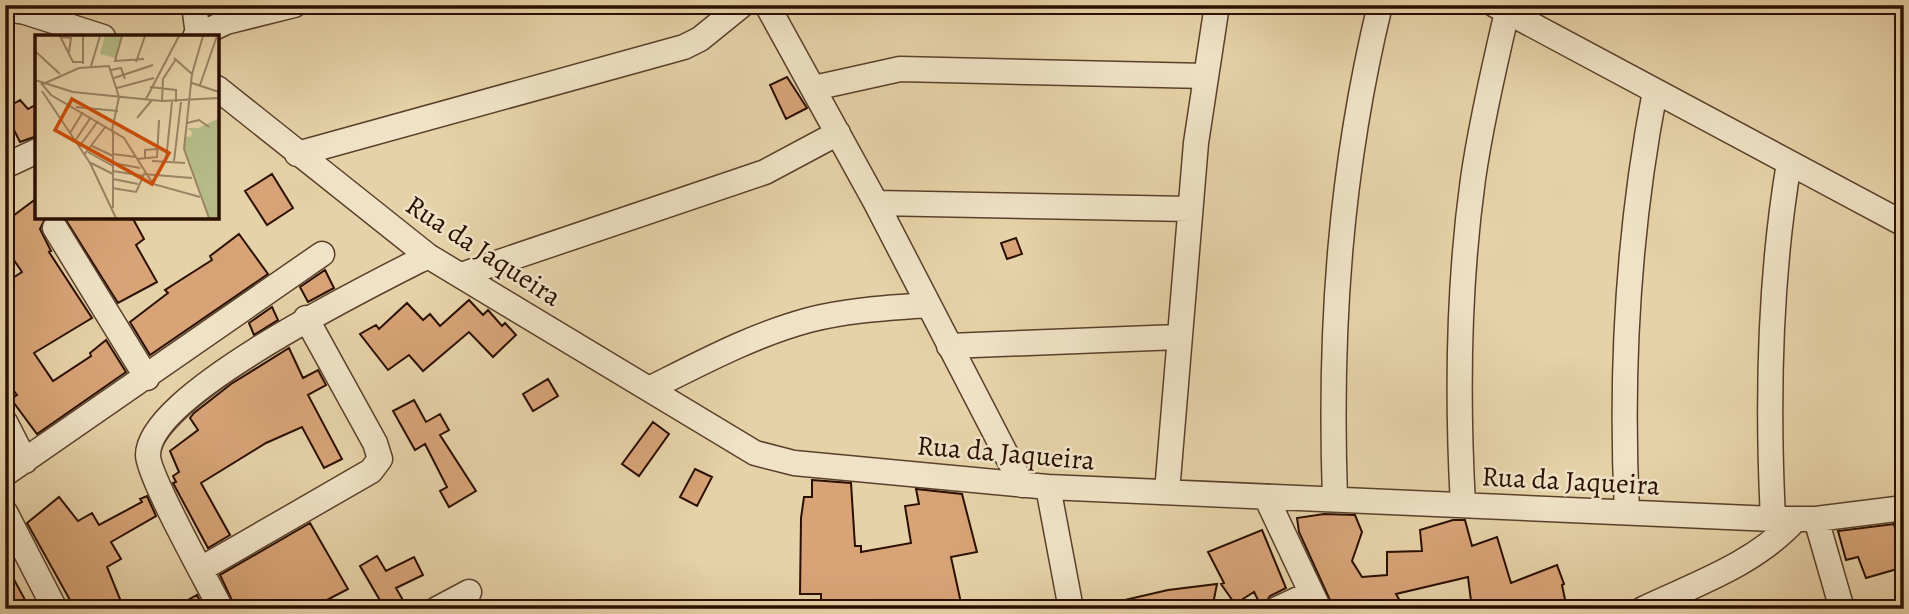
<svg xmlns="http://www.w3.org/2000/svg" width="1909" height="614" font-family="Alegreya,serif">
	<rect width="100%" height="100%" fill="#e6d2a8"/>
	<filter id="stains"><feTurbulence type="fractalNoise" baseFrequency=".00286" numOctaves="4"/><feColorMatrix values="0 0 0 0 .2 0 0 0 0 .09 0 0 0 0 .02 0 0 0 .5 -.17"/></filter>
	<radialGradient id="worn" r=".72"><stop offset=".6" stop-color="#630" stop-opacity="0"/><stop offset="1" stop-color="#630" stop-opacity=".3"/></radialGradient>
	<path fill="#d7a377" stroke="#2b0f00" stroke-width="2" d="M787,77L807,108L786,119L770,85Z
		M20,100L28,109L37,104V136L20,142L5,112V109Z
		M272,174L293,208L267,225L245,191Z
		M37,198V217H46L40,229L51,251L49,252L92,318L34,353L53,381L91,356L90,353L106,340L126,372L37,434L11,399L17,395L5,379V283L22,272L5,247V222Z
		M64,217H132L144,239L136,245L157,282L118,303Z
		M239,234L268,274L150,355L130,322L168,293L165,290L212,260L210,256Z
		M1016,238L1022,254L1007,259L1001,243Z
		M325,270L334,288L308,302L300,287Z
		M469,300L483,315L488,310L502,326L505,323L516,335L493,357L469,332L423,371L409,355L388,370L360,334L376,325L379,329L407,303L423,320L430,314L440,326Z
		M272,307L278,320L254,335L249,323Z
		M289,348L303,378L318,370L326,385L308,395L342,459L324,468L302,427L266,443L201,483L230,535L208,548L173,483L176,482L173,476L179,472L170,451L198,430L190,418L194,413L231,384Z
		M548,379L558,396L533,411L523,394Z
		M414,400L426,422L440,414L449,430L440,435L476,491L449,507L440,491L447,487L425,444L415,450L393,411Z
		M653,422L669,434L639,476L622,464Z
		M695,469L712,477L697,506L680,497Z
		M812,480L851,483L855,546H861V552L911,543L905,506L919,504L916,489L962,494L977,552L951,557L961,603L936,609H821V594H800L801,518L804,497H812Z
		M147,496L156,516L111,542L121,559L107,567L124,609H75L27,523L59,497L78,521L92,513L99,525L142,502L140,499Z
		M1324,514L1355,515L1362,532L1352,561L1362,577L1387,575V552L1422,551L1420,530L1453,520H1465L1472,546L1497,537L1511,583L1557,565L1564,584L1562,585L1567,609H1472L1468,577L1396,594L1400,601L1372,605L1374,609H1334L1299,532L1297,518Z
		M310,523L348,589L323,602L326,609H236L220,575Z
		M1894,524L1904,567L1866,578L1858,557L1846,560L1838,531Z
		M1262,530L1286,588L1270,596L1262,608L1254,592L1235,604L1221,584L1224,583L1208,552Z
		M377,556L386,571L414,557L423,575L396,588L408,609H385L360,566Z
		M5,563L30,609H5Z
		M1217,584L1212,609H1117L1116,602L1168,590Z
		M197,595L204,609H172Z"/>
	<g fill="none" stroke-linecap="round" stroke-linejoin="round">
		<defs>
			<path id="minor" d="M194,5L198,35
				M767,5L876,203L1022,485
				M1495,5L1904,224
				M5,9L25,12L103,37
				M195,37L226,22L294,5
				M217,88L428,256L755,453L794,463L1048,487L1773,519H1816L1904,508
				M814,88L900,69L1206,76
				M297,154L684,47L700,39L742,5
				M5,166L37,151
				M876,203L1190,209
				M55,228L147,378
				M464,274L765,172L838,133
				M949,346L1178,337
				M649,389C701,363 753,335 809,320C848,310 888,308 927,305
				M5,422L25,461
				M5,474L322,254
				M1048,487L1071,609
				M1167,492L1196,143L1217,5
				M1266,497L1319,609
				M1335,499C1329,330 1340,170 1380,5
				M1463,505C1457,397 1458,287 1473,179C1481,123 1494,67 1507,12
				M5,512L55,609
				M1627,512C1620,370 1628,231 1655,91
				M1773,519C1767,399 1769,281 1789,163
				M1816,519L1842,609
				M201,569L371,471L380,459L375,443L306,318
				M221,609C208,583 148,476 148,455C148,394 375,283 428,256
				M437,609L469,592
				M1277,609L1311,593
				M1643,609C1696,584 1755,564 1795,520"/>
		</defs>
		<use href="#minor" stroke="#5a402a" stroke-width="27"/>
		<use href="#minor" stroke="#efe2c6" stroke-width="24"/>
	</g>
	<g text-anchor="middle" stroke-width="5" stroke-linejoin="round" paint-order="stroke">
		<g font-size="28" fill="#2b0f00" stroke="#efe2c6">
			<text transform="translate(484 250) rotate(33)" y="10">Rua da Jaqueira</text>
			<text transform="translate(1006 452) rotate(5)" y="10">Rua da Jaqueira</text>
			<text transform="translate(1571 480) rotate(3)" y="10">Rua da Jaqueira</text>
		</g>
	</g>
	<g transform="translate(35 35)">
		<rect width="184" height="184" fill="#e6d2a8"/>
		<path d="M70,1H87L81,23L65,19ZM184,83V183H174L150,117V101L156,102L157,97L152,93H164Z" fill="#b5bc88"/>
		<path fill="none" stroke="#9b8465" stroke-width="2" d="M25,1L38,27H48M87,1L80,26L109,24M168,1L157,39L149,114L174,183M26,2L36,3L34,17M0,16L25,39M139,23L157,39M101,27L110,1M48,29V1M56,31L65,1M76,35L86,33L90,44M79,43L118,30M0,45L38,57L127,66L184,63M6,48L16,60L89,103L118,149L165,162M157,48L184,57M8,49L44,33L74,31L84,62L77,95M165,50L182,1M115,52L141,55V67M82,53L119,43M7,56L55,128L81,183M111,64L144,1M127,66L128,44L141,24M41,72L83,76M102,83L117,65M152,88L164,85L174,92M35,98L48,77M40,106L56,82M57,111L78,121M44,112L63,86M53,117L78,131M78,119L101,122M49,120L71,91M102,124L122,122L124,85M110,124V115L122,114M131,125L137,67M117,126L150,128M139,126L146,67M56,128L78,139M78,128L105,133M78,136L109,141M108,139L157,143M78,144L103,149M77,153L101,157L108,142M78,173V95"/>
		<path fill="#cc4e0a" fill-opacity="0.15" stroke="#cc4e0a" stroke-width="3.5" d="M37,64L134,118L117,149L20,95Z"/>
		<rect width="184" height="184" fill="none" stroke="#2b0f00" stroke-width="3.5"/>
	</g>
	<rect width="1909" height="614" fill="none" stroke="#e6d2a8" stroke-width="28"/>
	<rect x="7" y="7" width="1895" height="600" fill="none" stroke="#2b0f00" stroke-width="3.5"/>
	<rect x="14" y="14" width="1881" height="586" fill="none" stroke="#2b0f00" stroke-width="2"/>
	<rect width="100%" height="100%" filter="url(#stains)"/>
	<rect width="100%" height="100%" fill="url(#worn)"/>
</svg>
